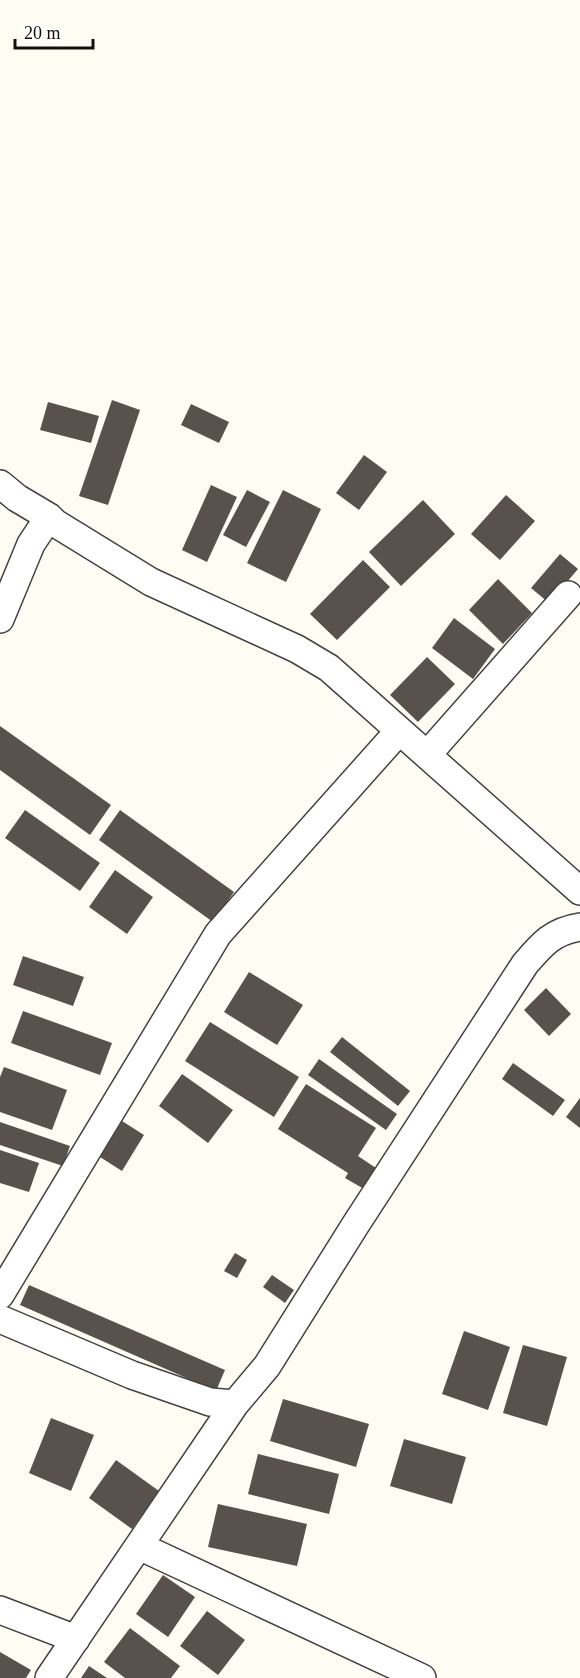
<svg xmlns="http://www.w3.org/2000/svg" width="580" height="1678" font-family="Georgia,serif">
	<rect width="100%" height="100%" fill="#fffcf3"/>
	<path fill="#59514c" d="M112,400L140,410L108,505L79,496Z
		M48,402L99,416L91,443L40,430Z
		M191,404L229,422L219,443L181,425Z
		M364,455L387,472L359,510L336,493Z
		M211,485L237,497L207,562L182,550Z
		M247,490L270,502L246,547L223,535Z
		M283,490L321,509L286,582L247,563Z
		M506,495L535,521L500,560L471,534Z
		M423,500L455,534L401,586L369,552Z
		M560,554L578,569L549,603L531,588Z
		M363,560L390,587L337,640L310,614Z
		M498,579L532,613L503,644L469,610Z
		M454,618L495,649L473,679L432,648Z
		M427,657L455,684L418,722L390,695Z
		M0,726L111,805L90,835L0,770Z
		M25,810L100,863L80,891L5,838Z
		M120,810L234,892L213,922L99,840Z
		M115,870L153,897L127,934L89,907Z
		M23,956L84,977L73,1006L13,985Z
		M249,972L303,1005L277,1045L224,1012Z
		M546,988L571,1014L549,1036L524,1010Z
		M23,1011L112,1043L100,1075L11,1043Z
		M210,1022L299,1077L274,1117L185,1061Z
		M342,1037L410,1091L398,1106L330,1052Z
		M319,1059L397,1114L386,1130L308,1075Z
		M513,1063L565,1100L553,1116L502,1079Z
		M4,1067L67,1090L52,1130L0,1112V1077Z
		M182,1074L233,1110L208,1143L159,1106Z
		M306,1084L376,1128L358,1156L376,1168L364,1189L345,1178L348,1173L278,1129Z
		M580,1098V1128L566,1117Z
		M122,1121L144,1135L122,1171L100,1157Z
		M0,1122L70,1146L63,1166L0,1145Z
		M0,1150L39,1163L29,1192L0,1183Z
		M235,1253L247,1260L237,1278L224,1271Z
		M272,1275L294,1290L285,1303L263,1287Z
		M29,1285L225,1370L216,1391L20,1305Z
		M464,1331L510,1347L488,1410L442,1394Z
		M523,1345L567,1357L547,1426L503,1413Z
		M283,1399L369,1424L356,1467L270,1441Z
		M51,1418L94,1435L71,1491L29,1473Z
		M404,1439L466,1457L452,1504L390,1486Z
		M258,1454L339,1474L329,1514L248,1494Z
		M116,1460L159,1491L132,1529L89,1498Z
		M218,1504L307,1524L297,1566L208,1547Z
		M163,1575L195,1597L168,1637L136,1614Z
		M207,1611L245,1640L218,1675L180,1646Z
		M130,1628L180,1666L171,1678H125L104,1662Z
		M0,1652L31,1670L26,1678H0Z
		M89,1666L107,1678H81Z"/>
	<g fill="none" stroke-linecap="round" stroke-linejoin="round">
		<defs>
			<path id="minor" d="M0,484L17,498L49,517L55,523L151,582L297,649L329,668L580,891
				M0,619L31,544L49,517
				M427,755L568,595
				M0,1295L218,934L399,731
				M0,1319L132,1375L210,1402L235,1404
				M139,1546L422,1678
				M0,1610L76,1639
				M49,1678L235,1404L267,1366L356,1224L525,964C542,944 553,931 580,927"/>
		</defs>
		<use href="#minor" stroke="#434343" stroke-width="30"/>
		<use href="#minor" stroke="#fff" stroke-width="27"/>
	</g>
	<path d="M15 39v9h78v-9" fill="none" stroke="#101010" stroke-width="3"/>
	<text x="24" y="39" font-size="18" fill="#101010" stroke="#ffffff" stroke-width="4.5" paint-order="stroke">20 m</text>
</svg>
